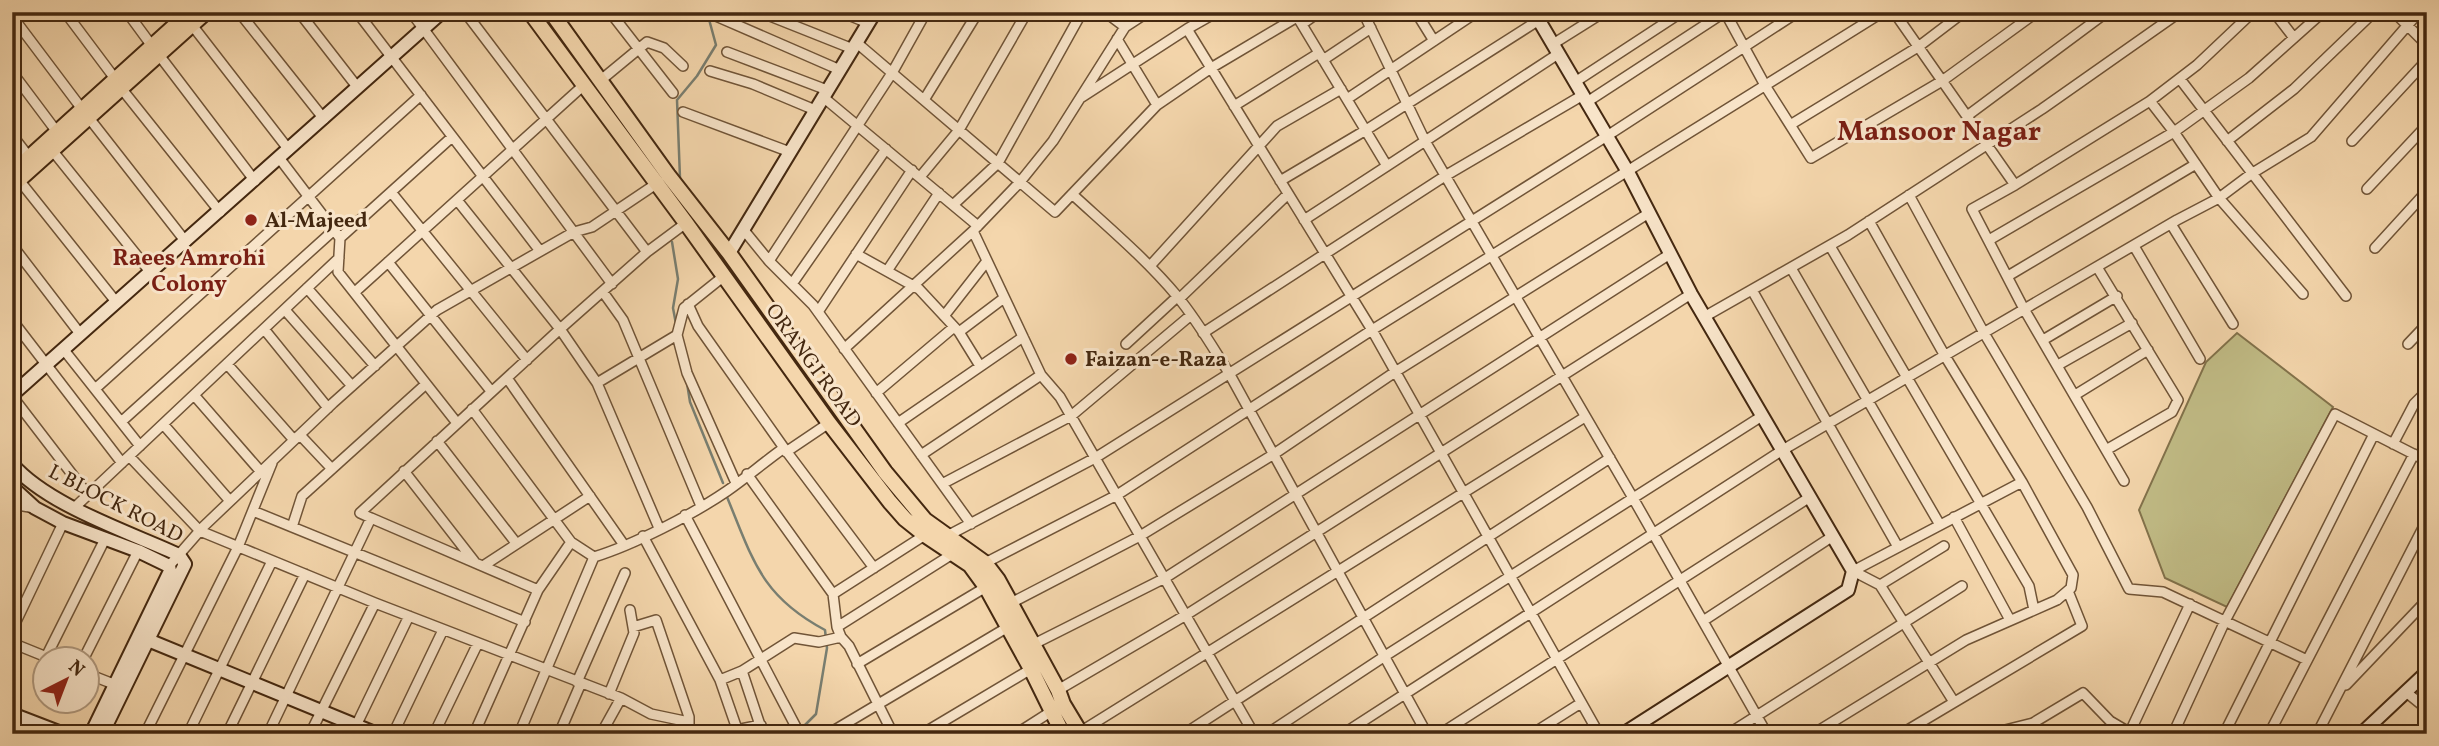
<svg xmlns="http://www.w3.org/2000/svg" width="2439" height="746" font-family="Vollkorn,serif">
	<rect width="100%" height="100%" fill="#f4d6ac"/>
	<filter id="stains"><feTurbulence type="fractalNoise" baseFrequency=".00286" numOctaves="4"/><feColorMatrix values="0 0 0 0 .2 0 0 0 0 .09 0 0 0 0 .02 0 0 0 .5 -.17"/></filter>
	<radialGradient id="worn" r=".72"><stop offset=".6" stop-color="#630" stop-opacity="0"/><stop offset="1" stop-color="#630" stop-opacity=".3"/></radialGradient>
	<path fill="#c1bc86" stroke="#82724b" stroke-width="2" d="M2237,333L2333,407L2227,607L2165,578L2139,510L2206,362Z"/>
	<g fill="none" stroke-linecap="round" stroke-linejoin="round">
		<path stroke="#797e70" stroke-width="2.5" d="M680,178L677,100L697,76L716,45L707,12
			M672,242L678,279L673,308L676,324
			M687,383L690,402L723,483
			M727,497C753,560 761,596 825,630L827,648L816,714L796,734"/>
		<defs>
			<path id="street" d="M65,12L116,80
				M127,12L152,46
				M239,12L324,119
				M299,12L358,88
				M357,12L540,251
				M411,12L612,284
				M465,12L647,252
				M610,12L673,93
				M760,12L853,49
				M841,12L868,23
				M1105,12L1125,27
				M1148,12L1125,27L1053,141L1020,182L973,231L1041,375L1060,397L1254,734
				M1363,12L1425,141L1633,498L1767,734
				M1416,12L1434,41
				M1725,12L1766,87L1811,158L1942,81L2037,12
				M1894,12L2015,185L2150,101L2197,65L2253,12
				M2274,12L2294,38
				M2394,12L2427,45
				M1295,13L1387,166L1558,54
				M12,16L82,109
				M716,16L840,70
				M1302,24L1319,12
				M192,25L289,150
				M1187,29L1372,330L1599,734
				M1117,39L1157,105
				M857,43L1055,212L1157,105L1211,68L1297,17
				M1553,44L1604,12
				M727,52L827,90
				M159,55L255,181
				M1323,60L1371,28
				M710,71L753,84L815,110
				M12,72L57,132
				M2180,79L2346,296
				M601,80L647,42L664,48L683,66
				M1575,82L1682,12
				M121,88L220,212
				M823,97L978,226
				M1082,97L1187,29L1217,12
				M1347,99L1474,14L1472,12
				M924,100L978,12
				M2150,101L2174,132L2219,198L2303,294
				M1587,102L1725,12
				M1234,106L1319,53
				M683,112L790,152
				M1967,116L2107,12
				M89,118L186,242
				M1790,125L1918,47L1964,12
				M12,135L29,157
				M2227,141L2294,89L2374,12
				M2352,141L2427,60
				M52,150L151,273
				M280,159L340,238L338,272L457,423
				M920,177L959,130L1027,12
				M19,180L117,303
				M1280,181L1366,130L1539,20
				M2015,185L1972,209L2024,309L2124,481
				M2367,189L2427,125
				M391,192L527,360
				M1072,194C1108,227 1146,259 1177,296C1197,320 1213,348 1229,373L1427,734
				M1909,195L1984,333L2087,507L2129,589L2163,592L2307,660
				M457,200L560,329L597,383L659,528
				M953,205L998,163L1082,12
				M1304,220L1387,166
				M2171,224L2233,324
				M743,229L769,261L813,305L971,524
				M340,238L452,137
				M1989,240L2174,132L2249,78L2323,12
				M12,245L81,335
				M1830,246L2029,586L2034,610
				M2134,246L2200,359
				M2375,248L2427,191
				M856,254L919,289L959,332L980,366
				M769,261L892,73L926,12
				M388,262L491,391
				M1150,266L1277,126L1341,89
				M2097,267L2178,400L2172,412L2106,450
				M1791,268L1940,525
				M887,271L939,193
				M724,276L684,308L677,335L687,373L736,483
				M2008,276L2196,164
				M792,284L886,149
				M307,288L375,366
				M1752,290L1898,547
				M355,292L585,84
				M603,292L623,320L701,506
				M1179,299L1288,194
				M688,304L698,326L784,448L874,568
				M285,310L352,386
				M818,312L912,170
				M944,316L987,261
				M1704,317L1848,235L2042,109L2180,12
				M12,320L122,463
				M264,329L328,408
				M959,332L1004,298
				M1203,333L1445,176L1583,95
				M2043,340L2117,296
				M1126,344L1177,297
				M2408,344L2427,324
				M844,349L973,231
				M64,350L140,446
				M227,364L294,440
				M2058,365L2132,323
				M507,378L624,545
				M597,383L677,335
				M95,389L421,95
				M876,393L954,327
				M194,395L261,472
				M2075,395L2148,350
				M12,396L88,495
				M472,409L571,542L594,557C633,545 692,515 727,491C746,478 764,462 784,448
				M121,422L334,230
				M898,423L1023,337
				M163,424L230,501
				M300,435L332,469
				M437,441L516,543
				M2393,444L2414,404L2427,391
				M786,452L829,423
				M921,455L1041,375
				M129,456L200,531L375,603L621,698L651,714L689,722
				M404,471L474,561
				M747,474L833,594L837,627L841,637L849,646L893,734
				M942,484L1071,416L1191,315
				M12,504L35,508
				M74,508L339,258
				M253,511L525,622
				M685,515L796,727
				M1954,517L2010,620
				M371,518L360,513L560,329L647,252L686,223
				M292,527L302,496L426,384
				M643,536L720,680L737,729
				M947,536L1095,458L1607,136L1798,12
				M985,563L1117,495L1372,330L1883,12
				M169,566L204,526L333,403L437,310L574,232L592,227L659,182
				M483,566L590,496
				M1853,571L2022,482L1945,356L1869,221
				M1853,571L1880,585L1954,702
				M1880,585L1944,546
				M538,590L571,542
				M833,594L925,535
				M1011,603L1140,536L1274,454L1395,372L1649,213
				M1703,621L1833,536
				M633,627L656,620L689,717V734
				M837,627L954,553
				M12,630L63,523
				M12,643L49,658
				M1034,644L1165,578L1670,254
				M46,657L105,539
				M84,658L138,551
				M857,664L986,587
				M742,671L763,734
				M88,674L116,685
				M720,680L742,671L794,638L819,642L841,637
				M577,682L625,573
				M2346,685L2427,600
				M1058,690L1186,615L1691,294
				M2406,692L2427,709
				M609,694L634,633L630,610
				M1080,732L1585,417
				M145,734L238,547L272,463
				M188,734L272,561
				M227,734L305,574
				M268,734L371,518L538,590L474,734
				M310,734L375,603
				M352,734L409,616
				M393,734L443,630
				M434,734L478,643
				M519,734L594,557
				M559,734L581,683
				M601,734L621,698
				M716,734L761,725
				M828,734L1008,627
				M922,734L1031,669
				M1016,734L1055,709
				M1184,734L1610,458
				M1267,734L1385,656L1762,416
				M1343,734L1781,451L2177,220L2219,198L2251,174L2311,137L2419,12
				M1440,734L1810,497
				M1532,734L1581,703
				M1728,734L1962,586
				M1813,734L1966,640L2057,600L2071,588L2073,575L2022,482
				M1901,734L2082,626L2068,591
				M1989,734L2033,723L2083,693L2110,721L2132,734
				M2129,734L2190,604
				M2173,734L2225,621L2335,414L2427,461
				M2224,734L2374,434
				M2269,734L2414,454
				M2317,734L2427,520"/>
			<path id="secondary" d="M1534,12L1628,172L1691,294L1853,571L1848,590L1623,734
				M729,253L875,12
				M12,395L442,12
				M12,464C47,505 129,532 179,555L185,564L102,734
				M12,487L35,508L63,523L138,551L169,566L170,571L91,734
				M148,640L377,734
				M12,714L64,734
				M2361,734L2427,672"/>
			<path id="primary" d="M530,12L686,223L829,423L890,502L905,519L925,535L970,565L986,587L1031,669L1063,734
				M551,12L668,175L729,253L885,472L925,520L985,563L998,580L1058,690L1063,704L1081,734
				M12,173L190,12
				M12,186L206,12"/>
		</defs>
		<use href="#street" stroke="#705437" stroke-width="12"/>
		<use href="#secondary" stroke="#442810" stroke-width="16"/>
		<use href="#primary" stroke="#442810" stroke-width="18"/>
		<use href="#street" stroke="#f8e4c9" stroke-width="9"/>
		<use href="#secondary" stroke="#f8e4c9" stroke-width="12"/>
		<use href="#primary" stroke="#f4d6ac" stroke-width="14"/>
	</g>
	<g fill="#8f2418" stroke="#f8e4c9" stroke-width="2.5">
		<circle cx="251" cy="220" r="7"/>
		<circle cx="1071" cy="359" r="7"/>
	</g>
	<g text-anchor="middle" stroke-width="6" stroke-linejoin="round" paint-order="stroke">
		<g font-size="21" font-weight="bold" fill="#442810" stroke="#f8e4c9" text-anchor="start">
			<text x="265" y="227">Al-Majeed</text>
			<text x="1085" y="366">Faizan-e-Raza</text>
		</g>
		<g font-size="21" fill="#442810" stroke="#f8e4c9">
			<text transform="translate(814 365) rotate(54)" y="7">ORANGI ROAD</text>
			<text transform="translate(116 503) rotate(27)" y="7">L BLOCK ROAD</text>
		</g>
		<g font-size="23" font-weight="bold" fill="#7a1f14" stroke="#f8e4c9">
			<text x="189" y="265">Raees Amrohi<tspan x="189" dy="26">Colony</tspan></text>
		</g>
		<g font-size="28" font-weight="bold" fill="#7a1f14" stroke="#f8e4c9">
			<text x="1939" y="140">Mansoor Nagar</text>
		</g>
	</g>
	<rect width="2439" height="746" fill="none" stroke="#f4d6ac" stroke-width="42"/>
	<rect x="14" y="14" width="2411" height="718" fill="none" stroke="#442810" stroke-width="3.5"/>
	<rect x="21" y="21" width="2397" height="704" fill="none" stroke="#442810" stroke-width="2"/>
	<g transform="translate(66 680) rotate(42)"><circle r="33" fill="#f8e4c9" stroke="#b0997f" stroke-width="2"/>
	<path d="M0-5L12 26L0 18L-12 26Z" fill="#8f2418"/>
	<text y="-10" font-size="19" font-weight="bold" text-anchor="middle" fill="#442810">N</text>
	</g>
	<rect width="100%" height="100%" filter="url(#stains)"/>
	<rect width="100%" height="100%" fill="url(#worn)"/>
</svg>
